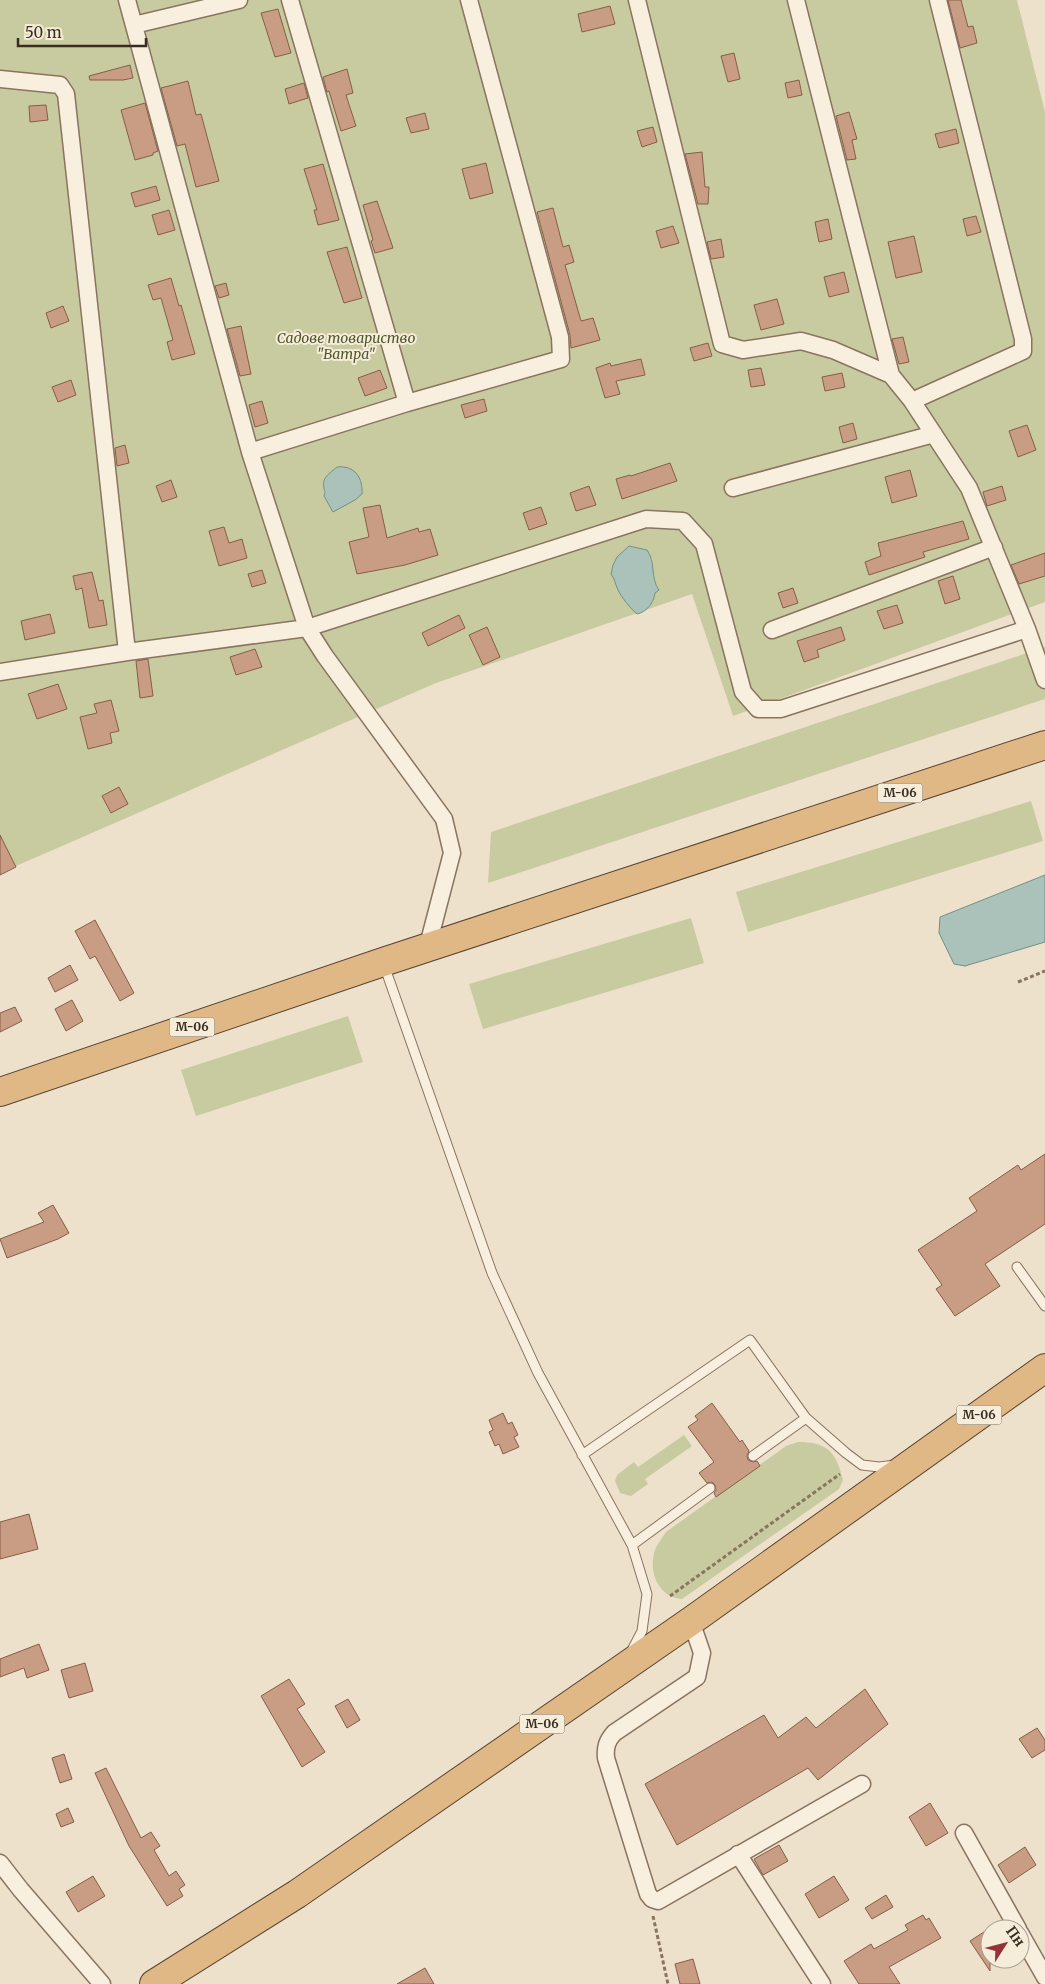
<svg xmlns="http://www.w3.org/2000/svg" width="1045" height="1984" font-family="Merriweather,serif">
	<rect width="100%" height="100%" fill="#ede1cb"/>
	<path fill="#c8cb9f" d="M0,0H1017L1045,112V602L733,716L692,594L436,683L0,873Z
		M1045,647V699L488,883L491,832Z
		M1031,801L1043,841L748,932L736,892Z
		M691,918L704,963L483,1029L469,984Z
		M348,1016L363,1062L196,1116L181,1070Z
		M684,1435L692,1446L645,1479L648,1484L631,1496L620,1493L615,1481L617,1475L634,1462L638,1467Z
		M798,1442C828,1442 836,1452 843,1480L839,1489L682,1599C659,1597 649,1574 654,1553C656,1546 662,1538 666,1532L786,1446Z"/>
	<path fill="#abc2ba" stroke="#729087" d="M337,467C355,465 363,478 362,494L355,500L333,512L324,496C326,488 325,496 324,488C321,478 330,473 337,467Z
		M629,546L647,550C656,562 650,578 659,590L655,593C654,602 647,612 637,614C630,608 622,598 618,590C615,584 615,579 611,574L613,565L617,557Z
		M1045,875V942L965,966L954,964L939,933L940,917Z"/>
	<path fill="#c89d84" stroke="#875d47" d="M948,0H961L968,27L973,26L977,43L960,48Z
		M610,6L615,24L582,32L578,14Z
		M278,9L291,53L275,57L261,13Z
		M734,53L740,79L728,82L721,56Z
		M130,65L133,78L123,80H90L89,76Z
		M347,69L353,93L346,95L356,126L341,131L329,91L327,92L323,77Z
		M799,80L802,95L788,98L785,83Z
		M188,81L196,115L201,114L219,181L196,187L185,144L177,146L161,88Z
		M304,83L308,98L289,104L285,89Z
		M145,103L158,151L153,153V155L135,160L121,110Z
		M46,105L48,120L30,122L29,106Z
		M849,112L857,139L852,140L856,159L847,160L836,116Z
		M425,113L429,129L411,133L406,118Z
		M653,127L657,142L642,147L637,131Z
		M956,129L959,143L939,148L935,134Z
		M702,152L705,187H709L708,204H698L685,154Z
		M486,163L493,193L470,199L462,169Z
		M323,164L339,220L318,225L314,210H317L304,169Z
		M156,186L160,200L135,207L131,193Z
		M377,201L393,248L375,253L371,241L373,240L363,205Z
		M553,208L563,247L569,245L574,262L565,265L581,321L593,318L600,340L571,348L570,335L537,212Z
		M169,210L175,230L158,235L152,215Z
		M976,216L981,232L967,236L963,219Z
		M828,219L832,239L819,242L815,222Z
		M673,226L679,243L661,248L656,231Z
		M914,236L922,272L896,278L888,242Z
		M721,239L724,257L711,259L707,242Z
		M347,247L362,298L344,303L327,252Z
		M844,272L849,292L829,297L824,277Z
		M171,278L179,306L181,305L195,354L172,360L167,342L173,340L161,298L153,300L148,285Z
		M226,283L229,295L219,298L215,286Z
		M777,299L784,324L761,330L754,305Z
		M63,306L69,321L51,328L46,313Z
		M241,326L251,374L240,376L227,329Z
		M903,337L909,362L899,364L892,339Z
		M708,343L712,356L694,361L690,348Z
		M641,359L645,375L616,381L620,394L605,398L596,368L610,363L611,366Z
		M761,368L765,385L751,387L748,370Z
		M380,370L387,388L365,396L358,378Z
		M842,373L845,387L825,391L822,377Z
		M71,380L76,395L58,402L52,387Z
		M484,399L487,411L465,418L461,405Z
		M262,401L268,423L255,427L249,405Z
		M853,423L857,439L843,443L839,427Z
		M1027,425L1036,450L1018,457L1009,431Z
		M125,445L129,463L117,466L115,448Z
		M670,463L677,481L622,499L616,479L630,475L631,476Z
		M910,470L917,496L892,503L885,477Z
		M171,480L177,497L162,502L156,486Z
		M589,486L596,505L576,511L570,493Z
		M1002,486L1006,500L987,506L983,492Z
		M380,505L387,538L418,528L419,532L430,529L438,555L405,565L357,574L349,542L369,537L363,508Z
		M541,507L547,524L529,530L523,513Z
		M963,521L969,539L923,552L925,557L869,575L865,562L881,556L878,543Z
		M224,527L229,543L242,539L247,558L219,566L209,531Z
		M1045,553V576L1019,584L1011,565Z
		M262,570L266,583L252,587L248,574Z
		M92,572L99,601L103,600L107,625L89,628L82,588L76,590L73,576Z
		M953,576L960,599L945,604L938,581Z
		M793,588L798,603L783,608L778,593Z
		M897,605L903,623L884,629L877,611Z
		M50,614L55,633L25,640L21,621Z
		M459,615L465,628L428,646L422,633Z
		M487,627L500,657L483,665L469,635Z
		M841,627L845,640L817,650L819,657L804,662L797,641Z
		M255,649L262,667L236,675L230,657Z
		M148,659L153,696L140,698L136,661Z
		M58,684L67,709L37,719L28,694Z
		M111,700L119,731L110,733L112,743L88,749L80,717L97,713L94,704Z
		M119,787L128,804L111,813L102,796Z
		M0,835L16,867L0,875Z
		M95,920L134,993L120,1001L95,956L90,959L75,931Z
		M70,965L78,980L55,992L48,978Z
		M72,1000L83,1021L66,1031L55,1009Z
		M15,1007L22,1021L0,1032V1013Z
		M1045,1154V1224L985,1264L1000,1286L955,1316L936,1289L942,1285L918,1250L977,1211L969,1198L1018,1165L1021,1170Z
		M53,1205L69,1233L58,1239L7,1258L0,1239L44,1222L38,1213Z
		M712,1403L740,1442L742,1440L749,1451L747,1456L748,1460L753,1462L757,1461L760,1466L716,1497L714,1493L716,1490L715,1485L712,1482L707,1483L699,1473L714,1462L688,1427L698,1420L695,1416Z
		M503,1413L508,1424L512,1422L518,1435L514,1437L519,1447L503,1454L499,1444L495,1446L489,1432L493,1430L489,1420Z
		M29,1514L38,1549L0,1559V1522Z
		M39,1644L49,1670L27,1678L24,1668L0,1677V1659Z
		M85,1663L93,1691L69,1698L61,1670Z
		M289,1679L305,1704L297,1709L325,1752L302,1767L261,1696Z
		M865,1689L888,1724L818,1780L808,1768L677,1845L645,1784L764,1715L778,1738L806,1717L816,1728Z
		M348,1699L360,1720L347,1728L335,1706Z
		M1037,1728L1045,1740V1750L1032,1758L1019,1739Z
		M64,1754L72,1779L60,1783L52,1758Z
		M106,1768L141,1838L151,1832L160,1846L154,1850L169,1876L176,1871L185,1885L179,1889L183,1896L167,1906L129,1846L95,1773Z
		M930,1803L948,1833L926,1846L909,1817Z
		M68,1808L74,1822L61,1827L56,1814Z
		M779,1845L788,1861L763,1875L754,1859Z
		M1025,1847L1036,1865L1009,1883L998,1865Z
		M93,1876L105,1896L78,1912L66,1892Z
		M834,1876L849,1900L819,1918L805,1894Z
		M886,1895L893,1907L872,1919L865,1908Z
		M923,1915L926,1920L929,1918L941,1938L889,1967L900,1984H859L844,1961L871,1944L874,1949L908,1930L905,1925Z
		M990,1928V1971L970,1941Z
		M693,1959L700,1984H680L675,1964Z
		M425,1968L434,1984H397Z"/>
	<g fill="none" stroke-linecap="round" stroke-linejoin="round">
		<defs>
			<path id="service" d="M384,965L492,1273L538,1373L632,1545L647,1594L642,1631L631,1652
				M1017,1267L1045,1306
				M582,1455L750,1340L806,1418L846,1453L862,1465L879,1467L896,1465
				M753,1456L806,1418
				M632,1545L710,1488"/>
			<path id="minor" d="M127,0L250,452L307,628L325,656L444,819L452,853L427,949
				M290,0L407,403
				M637,0L722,344L743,350L801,341L833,350L891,375L912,401L969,488L1027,629L1045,680
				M796,0L891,375
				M134,25L239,0
				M0,79L60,85L66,94L127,652
				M912,401L1023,351V339L938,0
				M250,452L407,403L561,359L560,337L469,0
				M733,488L934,434
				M772,630L994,547
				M0,672L127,652L307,628L646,519L683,521L704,544L743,692L758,709H781L1027,629
				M691,1621L702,1653L697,1677L614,1733C607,1741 605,1747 606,1758L648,1894L652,1899L658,1901L862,1784
				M964,1833L1018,1929
				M738,1854L822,1984
				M0,1863L21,1890L102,1984
				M1020,1933L1045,1977"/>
			<path id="trunk" d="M0,1092L383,962L1045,745
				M154,1984L297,1894L691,1621L1045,1368"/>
		</defs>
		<use href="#service" stroke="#897460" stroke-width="11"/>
		<use href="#minor" stroke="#897460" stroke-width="19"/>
		<use href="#trunk" stroke="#584333" stroke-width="30"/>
		<path stroke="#897460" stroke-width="3" stroke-dasharray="4 2.5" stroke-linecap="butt" d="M1018,982L1045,971
			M670,1596L840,1474
			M653,1916L668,1984"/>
		<use href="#service" stroke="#f8efde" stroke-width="9"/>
		<use href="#minor" stroke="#f8efde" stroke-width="16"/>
		<use href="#trunk" stroke="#e0b885" stroke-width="28"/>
	</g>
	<g text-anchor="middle" stroke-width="4" stroke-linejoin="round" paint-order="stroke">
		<g fill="#f5ecda" stroke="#736659" stroke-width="1">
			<rect x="877.5" y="783.5" width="45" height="19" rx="4"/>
			<rect x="169.5" y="1017.5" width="45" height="19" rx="4"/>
			<rect x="956.5" y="1405.5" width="45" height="19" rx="4"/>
			<rect x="519.5" y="1714.5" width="45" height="19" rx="4"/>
		</g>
		<g font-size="12" font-weight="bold" fill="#3b2d22">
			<text x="900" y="797">М-06</text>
			<text x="192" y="1031">М-06</text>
			<text x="979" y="1419">М-06</text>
			<text x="542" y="1728">М-06</text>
		</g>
		<g font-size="14" font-style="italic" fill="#4d562a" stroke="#f5ecda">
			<text x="346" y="343">Садове товариство<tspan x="346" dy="16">"Ватра"</tspan></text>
		</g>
	</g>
	<g transform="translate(1005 1944) rotate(54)"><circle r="24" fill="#f5ecda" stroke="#aba090"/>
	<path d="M0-4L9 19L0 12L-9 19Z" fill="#953339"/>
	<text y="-8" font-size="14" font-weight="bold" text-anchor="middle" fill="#3b2d22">Пн</text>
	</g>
	<path d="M18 38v8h128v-8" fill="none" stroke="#3b2d22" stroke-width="2.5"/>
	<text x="25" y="38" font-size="15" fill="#3b2d22" stroke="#f5ecda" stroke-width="4" paint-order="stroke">50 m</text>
</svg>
